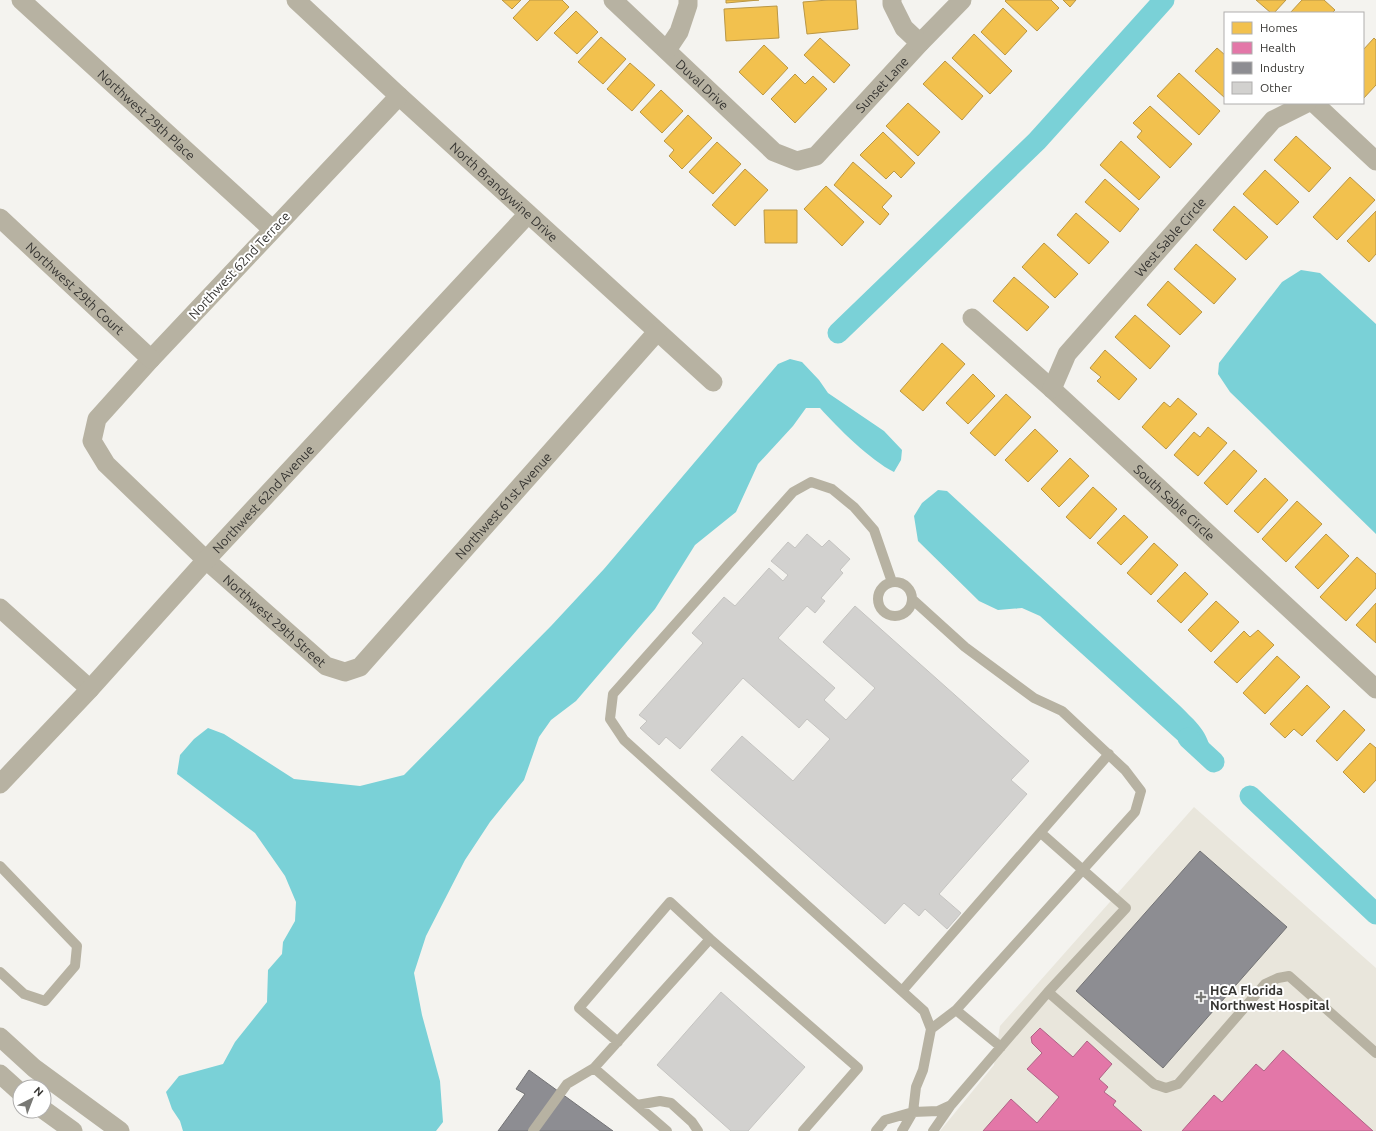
<svg xmlns="http://www.w3.org/2000/svg" width="1376" height="1131" font-family="Ubuntu,sans-serif">
	<rect width="100%" height="100%" fill="#f4f3ef"/>
	<path fill="#e9e6dc" d="M1194,807L1376,968V1131H940L994,1065L1000,1026Z"/>
	<path fill="#7ad1d7" d="M1301,270L1320,273L1376,324V534L1230,392L1218,374L1219,363L1282,282Z
		M790,359L802,362L819,380L828,393L884,431L902,450L901,460L894,472C870,460 838,428 820,408H806L793,426L758,464L736,512L695,545L655,609L576,701L551,720L539,737L524,780L490,822L465,860L426,936L414,973L422,1015L440,1081L443,1122L436,1131H183L180,1121L172,1109L166,1092L179,1076L223,1064L235,1042L267,1002L268,970L282,954L283,942L295,921L296,902L285,876L255,833L177,774L180,755L194,739L208,728L224,734L294,779L360,786L404,775L551,626L604,569L778,364Z
		M938,490L947,491L1179,705C1196,722 1208,731 1212,756L1202,760L1195,756L1040,616L1022,608L998,610L979,601L918,541L914,516L922,503Z"/>
	<path fill="#f2c14e" stroke="#ba9746" d="M502,0H521L512,9Z
		M530,0H562L569,7L537,41L513,18Z
		M726,0H759L726,3Z
		M828,0H856L858,29L807,34L803,2Z
		M1006,0H1051L1059,8L1037,31L1005,1Z
		M1063,0H1076L1070,7Z
		M1256,0H1286L1274,13H1271Z
		M1302,0H1324L1335,10L1332,13H1290Z
		M777,6L779,38L726,41L724,9Z
		M1003,8L1027,31L1005,55L981,32Z
		M576,11L598,32L577,54L554,33Z
		M974,34L1012,71L990,94L952,58Z
		M601,37L626,59L603,84L578,62Z
		M820,38L850,65L834,83L804,55Z
		M1374,38L1376,40V85L1363,99V50Z
		M764,45L788,68L763,95L739,72Z
		M1217,48L1225,55V98L1195,71Z
		M945,61L983,96L962,120L923,84Z
		M630,63L655,85L632,111L607,89Z
		M1179,73L1220,111L1199,135L1157,96Z
		M795,74L805,84L813,76L827,89L795,123L771,99Z
		M661,90L683,111L662,133L640,112Z
		M908,103L940,132L918,156L886,126Z
		M1150,106L1192,144L1170,168L1137,137L1142,131L1133,123Z
		M688,115L712,138L682,169L669,156L674,150L664,141Z
		M883,132L915,163L901,178L894,171L886,179L860,155Z
		M1296,136L1331,168L1309,192L1274,160Z
		M1121,141L1160,177L1139,200L1100,165Z
		M717,142L741,164L713,194L689,172Z
		M853,162L892,196L882,207L889,214L880,225L834,185Z
		M745,169L768,190L735,226L712,205Z
		M1265,170L1299,202L1277,225L1243,194Z
		M1350,177L1375,200L1337,240L1313,217Z
		M1105,179L1139,209L1120,232L1085,202Z
		M826,186L864,222L842,246L804,209Z
		M1234,206L1268,237L1246,260L1213,230Z
		M764,210H797V243H765Z
		M1376,211V254L1369,262L1347,241Z
		M1076,213L1109,242L1089,264L1057,235Z
		M1044,243L1078,274L1055,298L1022,267Z
		M1196,244L1236,279L1214,304L1174,269Z
		M1014,277L1049,307L1027,331L993,301Z
		M1168,281L1202,312L1180,335L1147,305Z
		M1135,315L1170,346L1150,369L1115,337Z
		M942,343L965,364L923,411L900,391Z
		M1105,350L1137,379L1119,400L1097,381L1101,377L1090,368Z
		M973,374L995,396L968,424L946,403Z
		M1006,394L1031,417L995,456L970,433Z
		M1178,398L1197,414L1166,449L1142,427L1164,402L1170,407Z
		M1208,427L1227,443L1198,476L1174,455L1194,432L1200,437Z
		M1035,429L1058,451L1028,482L1005,460Z
		M1234,450L1257,471L1227,505L1204,483Z
		M1070,458L1089,476L1059,507L1041,489Z
		M1265,478L1288,500L1258,533L1234,511Z
		M1093,487L1117,509L1090,539L1066,517Z
		M1297,501L1322,524L1286,562L1262,539Z
		M1124,515L1148,537L1121,565L1097,543Z
		M1326,534L1349,556L1318,589L1295,567Z
		M1154,543L1178,565L1151,595L1127,573Z
		M1357,557L1376,574V588L1346,621L1320,597Z
		M1185,572L1208,594L1181,623L1157,601Z
		M1216,601L1239,622L1211,652L1188,630Z
		M1376,603V643L1356,625Z
		M1258,630L1274,645L1237,683L1214,662L1244,631L1250,637Z
		M1277,656L1300,677L1265,714L1243,693Z
		M1307,685L1330,707L1302,736L1294,729L1285,738L1270,724Z
		M1344,710L1365,730L1337,761L1316,741Z
		M1370,743L1376,748V780L1364,793L1343,772Z"/>
	<path fill="#e377a8" stroke="#af6385" d="M1040,1028L1073,1057L1087,1041L1112,1064L1099,1079L1108,1087L1104,1092L1116,1101L1113,1105L1142,1131H983L1011,1099L1037,1123L1059,1097L1027,1069L1042,1053L1032,1043L1031,1037Z
		M1283,1050L1373,1131H1182L1214,1095L1222,1102L1256,1064L1264,1071Z"/>
	<path fill="#8d8d92" stroke="#737375" d="M1200,851L1287,927L1163,1068L1076,991Z
		M529,1070L613,1131H498L525,1094L516,1089Z"/>
	<g fill="none" stroke-linecap="round" stroke-linejoin="round">
		<path stroke="#7ad1d7" stroke-width="21" d="M838,333L1037,141L1164,0
			M1188,738L1214,762
			M1250,796L1376,914"/>
	</g>
	<path fill="#d2d1cf" stroke="#c5c4c1" d="M807,534L822,547L829,540L850,559L840,570L843,573L821,598L825,601L815,613L807,606L778,638L835,688L824,700L846,720L875,688L823,642L855,606L1029,761L1011,780L1027,794L939,894L961,913L947,929L925,909L919,916L904,903L885,924L711,770L742,736L793,781L830,739L807,719L799,728L743,678L680,749L666,737L659,745L640,728L647,721L639,715L703,643L692,633L724,597L735,606L769,568L783,581L788,575L771,561L788,542L795,548Z
		M721,992L805,1067L748,1131H731L657,1065Z"/>
	<g fill="none" stroke-linecap="round" stroke-linejoin="round">
		<path stroke="#b7b2a2" stroke-width="10" d="M878 599a17 17 0 1 1 34 0a17 17 0 1 1-34 0Z
			M892,582L874,530L854,507L832,489L811,482L793,492L613,694L610,719L624,740L924,1011L931,1029L923,1070L916,1087L913,1112L902,1131
			M912,599L965,647L1034,698L1062,711L1125,770L1141,791L1135,812L956,1010L931,1029
			M0,866L77,946L75,966L45,1001L24,994L0,972
			M902,991L1109,754
			M1048,992L1154,1084L1166,1088L1178,1084L1265,984L1278,978L1289,976L1376,1053
			M956,1010L1001,1047
			M618,1042L579,1008L670,902L710,939
			M594,1068L667,1131
			M637,1105L660,1101L671,1103L692,1122L698,1131
			M533,1131L567,1084L594,1068L710,939L858,1068L803,1131
			M876,1131L885,1120L913,1112L938,1111L951,1105
			M933,1131L951,1105L1048,992L1126,908L1041,833"/>
		<g stroke="#b7b2a2" stroke-width="19">
			<path id="s1" d="M21,0L272,229"/>
			<path id="s2" d="M296,0L399,96L713,382"/>
			<path id="s3" d="M613,0L774,152L797,161L816,156L920,43L962,0"/>
			<path d="M892,0V4L904,28L920,43"/>
			<path d="M667,50L679,32L688,5V0"/>
			<path id="s4" d="M399,96L151,359L97,419L92,441L106,464L206,560L326,666L345,672L360,667L657,332"/>
			<path d="M1314,103L1376,161"/>
			<path id="s5" d="M0,218L151,359"/>
			<path id="s6" d="M972,318L1052,389L1376,689"/>
			<path id="s7" d="M1052,389L1067,354L1273,120L1307,103"/>
			<path d="M0,608L90,689"/>
			<path id="s8" d="M0,784L90,689L206,560L528,214"/>
			<path d="M0,1037L34,1068L120,1131"/>
			<path d="M0,1074L20,1092"/>
			<path d="M44,1110L73,1131"/>
		</g>
	</g>
	<path fill="#787874" stroke="#fff" stroke-width="1.5" d="M1199 991h4v4h4v4h-4v4h-4v-4h-4v-4h4z"/>
	<g text-anchor="middle" stroke-width="4" stroke-linejoin="round" paint-order="stroke">
		<g font-size="13" fill="#363532" stroke="#fff">
			<text dy="5" stroke="none"><textPath href="#s3" startOffset="123">Duval Drive</textPath></text>
			<text dy="5" stroke="none"><textPath href="#s3" startOffset="363">Sunset Lane</textPath></text>
			<text dy="5" stroke="none"><textPath href="#s1" startOffset="170">Northwest 29th Place</textPath></text>
			<text dy="5" stroke="none"><textPath href="#s2" startOffset="283">North Brandywine Drive</textPath></text>
			<text dy="5" stroke="none"><textPath href="#s7" startOffset="194">West Sable Circle</textPath></text>
			<text transform="translate(239 265) rotate(-47)" y="5">Northwest 62nd Terrace</text>
			<text dy="5" stroke="none"><textPath href="#s5" startOffset="103">Northwest 29th Court</textPath></text>
			<text dy="5" stroke="none"><textPath href="#s8" startOffset="388">Northwest 62nd Avenue</textPath></text>
			<text dy="5" stroke="none"><textPath href="#s6" startOffset="274">South Sable Circle</textPath></text>
			<text dy="5" stroke="none"><textPath href="#s4" startOffset="1042">Northwest 61st Avenue</textPath></text>
			<text dy="5" stroke="none"><textPath href="#s4" startOffset="722">Northwest 29th Street</textPath></text>
		</g>
		<g font-size="13" font-weight="bold" fill="#363532" stroke="#fff" text-anchor="start">
			<text x="1210" y="995">HCA Florida<tspan x="1210" dy="15">Northwest Hospital</tspan></text>
		</g>
	</g>
	<rect x="1224" y="12" width="140" height="92" fill="#ffffff" stroke="#afaead"/>
	<rect x="1232" y="22" width="20" height="12" fill="#f2c14e" stroke="#afaead"/>
	<text x="1260" y="32" font-size="12" fill="#363532">Homes</text>
	<rect x="1232" y="42" width="20" height="12" fill="#e377a8" stroke="#afaead"/>
	<text x="1260" y="52" font-size="12" fill="#363532">Health</text>
	<rect x="1232" y="62" width="20" height="12" fill="#8d8d92" stroke="#afaead"/>
	<text x="1260" y="72" font-size="12" fill="#363532">Industry</text>
	<rect x="1232" y="82" width="20" height="12" fill="#d2d1cf" stroke="#afaead"/>
	<text x="1260" y="92" font-size="12" fill="#363532">Other</text>
	<g transform="translate(32 1099) rotate(42)"><circle r="19" fill="#ffffff" stroke="#afaead"/>
	<path d="M0-3L7 15L0 10L-7 15Z" fill="#787874"/>
	<text y="-6" font-size="11" font-weight="bold" text-anchor="middle" fill="#363532">N</text>
	</g>
</svg>
